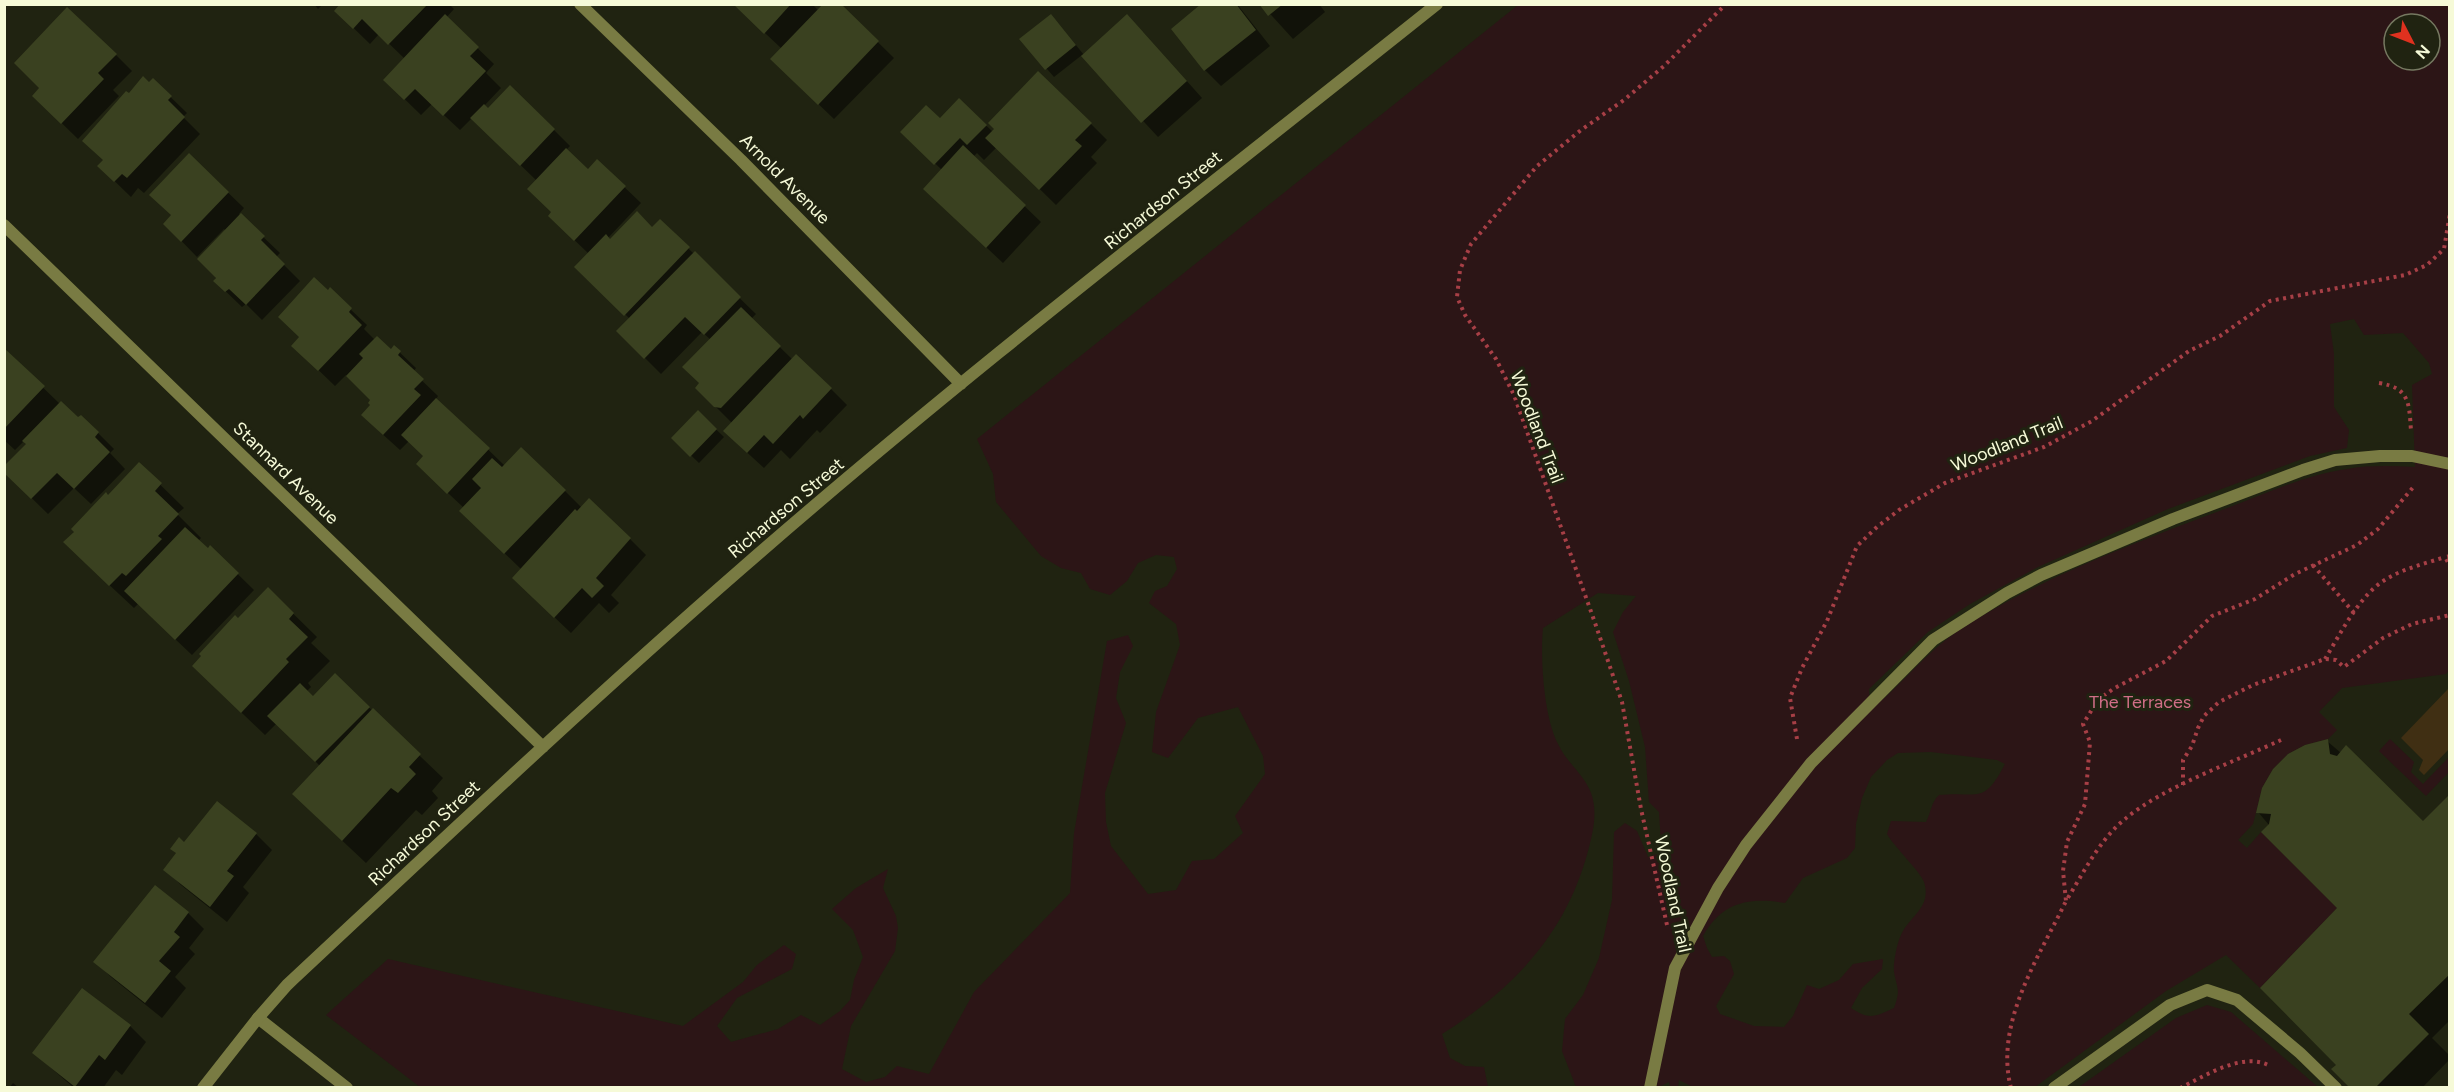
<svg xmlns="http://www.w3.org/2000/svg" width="2454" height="1092" font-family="Figtree,sans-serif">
	<rect width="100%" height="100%" fill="#202311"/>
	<path fill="#2c1516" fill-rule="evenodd" d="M1518,5H2449V670L2446,674L2342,688L2319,712L2337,730L2328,739L2305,745L2288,754L2273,769L2262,788L2253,824L2238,840L2247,848L2261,832L2337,908L2260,988L2226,955L2166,991L2035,1087L1758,1088L1756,1085L1753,1088H1695L1679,1080L1678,1087H1670L1669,1082L1659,1087H1576L1562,1051L1565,1019L1583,995L1599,958L1612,900L1614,832L1625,823L1637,831L1648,857L1657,854L1661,844L1659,812L1649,802L1645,747L1629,681L1613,632L1623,612L1636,596L1598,593L1543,628C1540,659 1544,717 1558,744C1566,762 1584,774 1591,793C1598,812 1593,832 1588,851C1566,934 1513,989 1442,1034L1450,1058L1465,1066L1484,1067L1488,1087H420L326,1015L388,959L683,1026L743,982L757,965L784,945L796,954L792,969L737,998L717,1026L731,1042L778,1029L801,1015L820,1025L840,1011L850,1000L854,980L863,957L853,930L832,909L856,888L888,869L883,888L896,916L898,928L895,951L851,1026L842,1069L866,1082L885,1077L897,1066L929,1074L974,992L1070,893L1074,833L1107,641L1128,635L1133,646L1120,672L1116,698L1126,723L1105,793L1106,822L1111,846L1148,894L1176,890L1192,861L1214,859L1243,833L1235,816L1265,774L1263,756L1238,707L1198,718L1168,758L1152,752L1156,712L1180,645L1176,624L1149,603L1155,591L1167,586L1177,569L1174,557L1156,555L1138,563L1127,581L1110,595L1090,589L1081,573L1061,568L1041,556L996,502L993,474L977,439ZM2394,24H2430V60H2394ZM2354,319L2364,335L2403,333L2429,363L2432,374L2412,385L2415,467C2392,466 2370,465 2347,469C2304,475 2263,495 2222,510C2132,544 2039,578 1958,631C1925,653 1901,686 1870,710L1869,689L1928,632L1970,604L2038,567L2168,509L2310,456L2347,448L2349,430L2334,407V354L2330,324ZM1931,752L1997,760L2005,764C1983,806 1979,791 1939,795C1931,802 1931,813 1926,822L1891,821L1887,834C1895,848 1920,871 1924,882C1932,908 1910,915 1901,935C1897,943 1893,963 1894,972C1897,989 1901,989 1894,1008C1875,1017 1869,1020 1851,1008L1862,988L1882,969L1883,959L1853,964L1839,980L1819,989L1807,985L1793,1016L1784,1027L1754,1026L1720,1014L1716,1006L1734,974L1730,961L1724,956L1712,957L1707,948L1703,936C1722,902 1749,897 1785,903L1803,878L1847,858L1855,848L1856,824L1862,798L1871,777L1887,760L1898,753Z
		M2390,739L2414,762L2411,772L2423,784L2449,757V772L2426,796L2379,751Z
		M2207,1005L2231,1012L2318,1087H2079L2176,1018Z"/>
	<path fill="#402f13" d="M2449,688V749L2424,775L2419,770L2423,760L2401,738Z"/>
	<path fill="#0007" d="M314,4H323L318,9Z
		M342,4H449L454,9L446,18L494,64L486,73L501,88L484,106L488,110L554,130L570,146L566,150L588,171L597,161L641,203L608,238L610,241L652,229L660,221L756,314L751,319L793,360L831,389L847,405L820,433L817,430L790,459L781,450L764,468L741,447L732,423L697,388L701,383L711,340L702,332L661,374L618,331L630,319L577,267L589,254L566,232L537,181L472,118L460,130L432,104L421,115L385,80L405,59L379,34L370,44L336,11Z
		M734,4H812L819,11L839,4L894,58L834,119L788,75L782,49Z
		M1203,4H1237L1270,46L1221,86L1205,70Z
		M1261,4H1319L1325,12L1293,39Z
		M1058,23L1084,55L1143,32L1202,98L1158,137L1082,55L1054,77L1021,39Z
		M116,55L132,71L113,90L119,96L78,139L34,96Z
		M153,80L187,113L183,117L200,134L144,193L138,188L131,197L99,166L104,161L129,95Z
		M959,100L993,132L1091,124L1107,140L1091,157L1097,163L1056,205L997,147L984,160L977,153L973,157L1041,222L1003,263L941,205L942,170L902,132L940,120Z
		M189,155L244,208L239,214L280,253L276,257L300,281L262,320L246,304L242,307L215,281L226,231L224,229L197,257L165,224L172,216Z
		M330,290L367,325L364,329L375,340L391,351L394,347L416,368L413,372L438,396L436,399L505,466L565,491L582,508L630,539L646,555L611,595L619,603L609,613L599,603L571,633L530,594L522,570L477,527L464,508L434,480L425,456L409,441L400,450L379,431L372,400L346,375L335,386L309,361L301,338Z
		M4,350L60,404L98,433L114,449L110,453L125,469L91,504L74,488L48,514L4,471L27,444L24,441L15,450L4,440Z
		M698,412L724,437L699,463L673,438Z
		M139,464L184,508L177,514L201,538L198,541L208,550L210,547L254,590L192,655L138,604L134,608L89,566L108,497Z
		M268,589L317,637L311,643L330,661L308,683L311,687L307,691L313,698L335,675L443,778L432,791L438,798L422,815L416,810L366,863L317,817L320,766L277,723L265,735L217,689L238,620Z
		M2327,741L2423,823L2450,796V1020L2432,1038L2450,1056V1059L2422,1088H2352L2338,1065L2339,908L2258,812Z
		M217,803L256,834L272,850L243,887L249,893L227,922L181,885L165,869Z
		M188,913L204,929L189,948L195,954L175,977L186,988L162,1018L111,977L95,961Z
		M130,1026L146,1042L122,1075L116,1070L103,1088H74L34,1053Z
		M13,1083L19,1088H9Z"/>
	<path fill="#3a4120" d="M340,4H428L388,45L362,19L353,29L334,11Z
		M733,4H791L764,34Z
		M823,4H841L879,41L818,105L770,59Z
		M1201,4H1236L1256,30L1204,71L1171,29Z
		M1259,4H1283L1268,16Z
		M67,7L117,54L98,73L104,79L61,124L32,96L39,88L14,63Z
		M445,14L479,47L470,56L486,71L443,116L415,89L404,100L383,80Z
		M1051,14L1076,45L1045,70L1019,39Z
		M1127,14L1187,81L1141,123L1081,56Z
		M1038,71L1092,123L1075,140L1082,146L1039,190L985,138L994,129L988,123Z
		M143,76L149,82L153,78L172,96L168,100L185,117L127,178L122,174L114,182L97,166L103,160L82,141L126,91L129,93Z
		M510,85L555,129L520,166L470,118L484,104L488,108Z
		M959,98L987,125L967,145L960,138L934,165L900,132L926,105L940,118Z
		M963,145L1026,205L986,248L923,189Z
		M566,148L588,169L597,159L626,186L574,241L548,216L551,212L527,189Z
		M189,153L229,192L181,242L163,224L171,215L149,195Z
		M637,211L652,227L660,219L690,247L624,316L574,267L606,234L610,239Z
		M241,213L265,236L261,240L285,264L246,305L229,289L225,292L213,281L216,278L197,259Z
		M695,251L741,297L704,335L685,317L644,359L616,331Z
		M314,277L328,290L330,287L352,308L349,312L362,325L318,371L291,346L299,337L278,317Z
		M741,307L781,346L721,408L714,407L695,388L699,383L682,367Z
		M377,336L391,349L394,345L401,351L398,355L424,379L414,389L421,395L383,435L361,415L370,405L368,403L370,400L346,376L363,358L359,354Z
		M4,348L45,386L4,429Z
		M796,354L832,388L803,419L800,415L773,444L764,435L747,453L723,431Z
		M436,398L490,448L447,494L416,464L423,456L401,435Z
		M61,401L78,417L81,415L99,432L95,437L110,452L74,489L57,473L31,499L4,473V466L26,444L22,441Z
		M698,410L717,429L690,457L671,438Z
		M521,447L566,490L504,554L459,511L481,488L472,479L492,458L502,467Z
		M139,462L162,483L155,491L179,514L158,536L162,539L126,576L122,573L109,586L63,542L74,532L71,529L106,492L108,495Z
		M589,498L631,538L596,578L604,586L592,598L582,588L554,618L512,578L575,509L577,511Z
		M185,527L208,548L210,545L239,573L175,640L124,591Z
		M268,587L294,613L289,619L308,637L286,659L289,662L241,713L192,666L201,656L199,654L235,615L238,618Z
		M335,673L370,707L315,762L267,716L300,683L313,696Z
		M373,708L421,754L409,767L416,774L398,793L391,788L342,841L292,794Z
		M2328,739L2330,754L2337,756L2346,745L2423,821L2450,794V974L2409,1014L2429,1034L2375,1088H2350L2331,1069L2336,1065L2260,988L2337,908L2261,832L2269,824L2271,814L2256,813L2262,788L2273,769L2288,754L2305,745Z
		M217,801L257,833L227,871L234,876L210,907L163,870L176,853L170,849L179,837L184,842Z
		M155,885L189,912L174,932L180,937L159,961L171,971L145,1003L93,962Z
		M82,988L131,1025L105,1060L99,1055L75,1087L32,1053Z"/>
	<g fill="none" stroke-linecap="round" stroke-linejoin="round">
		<path stroke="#a73f46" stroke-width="4" stroke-dasharray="3 4.5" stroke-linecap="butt" d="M2379,383C2410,388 2409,403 2411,431
			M2450,556L2445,557L2450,566
			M2313,565L2354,613
			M2325,659C2339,636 2353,608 2373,589C2392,571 2421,565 2445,557
			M1797,739L1790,698L1802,668L1827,621L1857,546L1877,527L1899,510L1945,483L2044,447L2092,421L2189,351L2220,336L2270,301L2405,275L2427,265L2444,249L2450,213
			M2281,740C2234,762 2163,787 2125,819C2099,840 2083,874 2066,901L2063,871L2067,842L2085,804L2090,742L2083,724L2098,700L2113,689L2166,661L2212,616L2255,599L2295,574L2357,545L2378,529L2415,485
			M2183,785V760L2192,746L2198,728L2204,716L2219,702L2253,685L2325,659L2336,660L2344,667L2383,638L2412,624L2450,615
			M1667,925L1641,809L1622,702L1594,620L1514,395L1496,359L1465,315L1457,297L1460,270L1471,244L1537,166L1581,130L1624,100L1664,66L1726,4
			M2011,1088C1994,1023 2039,957 2066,901
			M2180,1088C2205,1076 2243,1051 2270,1066"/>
		<path stroke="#797b43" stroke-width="12" d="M258,1018L347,1088
			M1650,1088L1675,968L1718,888L1746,845L1811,763L1933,640L2007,593L2041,575L2173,519L2303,470L2335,460L2380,456H2412L2450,464
			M2054,1088L2170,1005L2207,990L2237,1000L2300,1053L2336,1088"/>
		<path stroke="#797b43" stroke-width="12" d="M580,4L741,160L961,384
			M4,225L543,747
			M203,1088L258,1018L287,985C437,845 586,704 741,569C965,373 1203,191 1437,4"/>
	</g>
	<g text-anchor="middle" stroke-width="6" stroke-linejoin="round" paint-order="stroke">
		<g font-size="18" fill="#f6fad8" stroke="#202311">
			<text transform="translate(785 179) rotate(45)" y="6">Arnold Avenue</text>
			<text transform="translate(1163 200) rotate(-39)" y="6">Richardson Street</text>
			<text transform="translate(1537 427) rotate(69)" y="6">Woodland Trail</text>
			<text transform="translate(2007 444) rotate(-22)" y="6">Woodland Trail</text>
			<text transform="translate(286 473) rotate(44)" y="6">Stannard Avenue</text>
			<text transform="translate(786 508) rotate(-40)" y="6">Richardson Street</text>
			<text transform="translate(424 833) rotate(-43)" y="6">Richardson Street</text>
			<text transform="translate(1673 894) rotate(78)" y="6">Woodland Trail</text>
		</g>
		<g font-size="18" fill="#d06e87" stroke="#202311">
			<text x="2140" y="708">The Terraces</text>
		</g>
	</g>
	<rect width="2454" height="1092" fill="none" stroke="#f6fad8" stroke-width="12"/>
	<g transform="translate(2412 42) rotate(132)"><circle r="28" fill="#202311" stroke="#767961" stroke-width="1.5"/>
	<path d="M0-4.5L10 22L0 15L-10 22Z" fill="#df311f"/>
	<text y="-9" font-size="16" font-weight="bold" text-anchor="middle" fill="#f6fad8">N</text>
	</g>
</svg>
